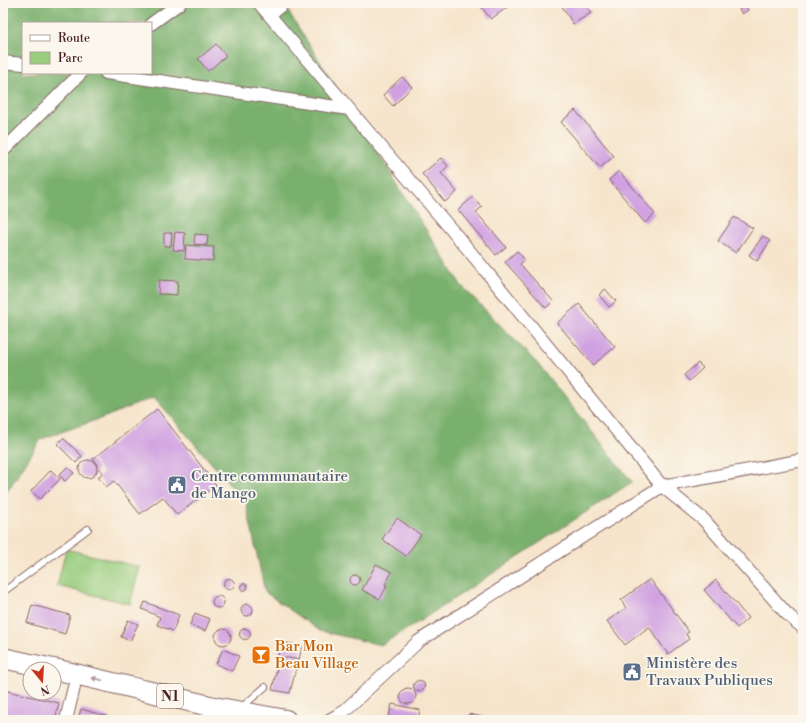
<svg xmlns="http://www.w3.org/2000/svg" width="806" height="723" font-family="'Libre Bodoni',serif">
	<rect width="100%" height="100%" fill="#fbf7ec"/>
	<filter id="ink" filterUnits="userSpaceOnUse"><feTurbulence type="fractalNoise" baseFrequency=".025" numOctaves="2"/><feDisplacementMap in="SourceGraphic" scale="8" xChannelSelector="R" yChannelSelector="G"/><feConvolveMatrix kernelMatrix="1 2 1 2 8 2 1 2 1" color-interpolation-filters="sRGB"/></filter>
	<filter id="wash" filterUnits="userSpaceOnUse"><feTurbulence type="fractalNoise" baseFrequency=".012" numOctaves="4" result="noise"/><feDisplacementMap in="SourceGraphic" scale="16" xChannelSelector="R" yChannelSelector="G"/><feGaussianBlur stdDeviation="0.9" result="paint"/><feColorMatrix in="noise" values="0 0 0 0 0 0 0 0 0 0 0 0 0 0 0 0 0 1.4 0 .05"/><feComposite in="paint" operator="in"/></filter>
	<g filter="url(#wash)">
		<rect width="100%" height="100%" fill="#f6e5cc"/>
		<path fill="#99cd7e" stroke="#727654" d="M66,549L140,567L130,604L57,586Z"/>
		<path fill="#7ab06d" stroke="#62684c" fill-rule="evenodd" d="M3,3H283L461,285L537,363L632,482L420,621L381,645L320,631L265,592L246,503L154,397L105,417L41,439L3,498ZM23,23H151V73H23Z"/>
		<g id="blocks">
			<path fill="#d0a1e1" d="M478,3H513L491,19Z
				M560,3H585L591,13L573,24Z
				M745,5L748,10L742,14L739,9Z
				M216,44L226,56L208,71L198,59Z
				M402,77L412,87L393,106L383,95Z
				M575,110L614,156L600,168L561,122Z
				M441,158L448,166L441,173L457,192L445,202L422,174Z
				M619,171L655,214L645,223L609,180Z
				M473,197L482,207L476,212L506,247L496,255L458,210Z
				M734,217L753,228L736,253L718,241Z
				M175,232L185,233L184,251L173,250Z
				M164,233H172L171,246H164Z
				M195,234L208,235L207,245L194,244Z
				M763,236L770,241L757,261L749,255Z
				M186,245L214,247L213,261L185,259Z
				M517,251L525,260L520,264L553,301L546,308L505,262Z
				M159,280L178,281L177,295L158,294Z
				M605,289L616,301L609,307L599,295Z
				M579,304L615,347L593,365L557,323Z
				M698,363L703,368L689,381L684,375Z
				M157,409L216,485L177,515L163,497L140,514L114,481L106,487L98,477L103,473L93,459Z
				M63,438L82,456L76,463L57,444Z
				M79 469a9 9 0 1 1 18 0a9 9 0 1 1-18 0Z
				M67,467L74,473L65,481L59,475Z
				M51,470L60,479L40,499L31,491Z
				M397,518L421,535L406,556L382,539Z
				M376,564L392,572L385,585L387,586L380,599L362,590Z
				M350 580a5 5 0 1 1 10 0a5 5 0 1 1-10 0Z
				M223.5 584a5.5 5.5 0 1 1 11 0a5.5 5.5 0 1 1-11 0Z
				M650,579L689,632L686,634L689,639L668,654L649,627L625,645L607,621L626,608L621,600Z
				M716,580L748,618L737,628L704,590Z
				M240.5 587a3.5 3.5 0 1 1 7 0a3.5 3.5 0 1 1-7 0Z
				M212 602a6 6 0 1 1 12 0a6 6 0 1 1-12 0Z
				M145,602L179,615L173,631L157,625L160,617L142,609Z
				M241 610a6 6 0 1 1 12 0a6 6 0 1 1-12 0Z
				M32,605L70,615L65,634L27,623Z
				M195,613L210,619L205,631L190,625Z
				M128,620L138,624L130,641L121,637Z
				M239.5 634a5.5 5.5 0 1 1 11 0a5.5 5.5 0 1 1-11 0Z
				M215 637a8 8 0 1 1 16 0a8 8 0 1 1-16 0Z
				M281,642L302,646L299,660L278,656Z
				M223,649L239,656L232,671L216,664Z
				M279,660L297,664L290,693L272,690Z
				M413.5 686a5.5 5.5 0 1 1 11 0a5.5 5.5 0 1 1-11 0Z
				M400 696a8 8 0 1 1 16 0a8 8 0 1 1-16 0Z
				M3,690L59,703L55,720H32L9,715L8,720H3Z
				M392,704L420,710L418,720H388Z
				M81,709L109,717L108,720H78Z
				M469,714L492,719V720H468Z"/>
		</g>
	</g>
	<g filter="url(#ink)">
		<use href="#blocks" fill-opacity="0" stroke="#866463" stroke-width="1"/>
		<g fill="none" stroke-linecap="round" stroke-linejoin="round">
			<defs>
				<path id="service" d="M3,592L88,529
					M242,707L265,687"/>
				<path id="minor" d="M259,3L467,248L662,486L704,520L786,613L803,628
					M269,15L284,3
					M151,24L180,3
					M3,62L23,64
					M106,73L349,109
					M3,151L81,73
					M66,720L74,687
					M329,720L342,713L419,641L662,486L803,460"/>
				<path id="trunk" d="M3,658L53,669
					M54,669L214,707L286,720"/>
			</defs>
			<use href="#service" stroke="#866463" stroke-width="8"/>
			<use href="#minor" stroke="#866463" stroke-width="14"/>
			<use href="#trunk" stroke="#866463" stroke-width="22"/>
			<use href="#service" stroke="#fff" stroke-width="6"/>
			<use href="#minor" stroke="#fff" stroke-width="12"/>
			<use href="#trunk" stroke="#fff" stroke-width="20"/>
		</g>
		<defs><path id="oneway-solid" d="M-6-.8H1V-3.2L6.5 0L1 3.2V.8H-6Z"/></defs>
		<use fill="#ae9aa0" href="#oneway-solid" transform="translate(97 679) rotate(-167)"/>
	</g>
	<defs>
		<symbol id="civic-square" viewBox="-11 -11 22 22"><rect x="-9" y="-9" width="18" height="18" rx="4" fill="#5c6f8a" stroke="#fbf7ec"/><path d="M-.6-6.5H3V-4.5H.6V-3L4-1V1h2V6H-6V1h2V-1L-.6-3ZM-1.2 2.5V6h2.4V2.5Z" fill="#fff"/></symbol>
		<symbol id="bar-square" viewBox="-11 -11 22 22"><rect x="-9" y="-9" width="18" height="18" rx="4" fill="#e8710a" stroke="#fbf7ec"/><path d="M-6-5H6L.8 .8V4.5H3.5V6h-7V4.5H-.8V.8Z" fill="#fff"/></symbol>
	</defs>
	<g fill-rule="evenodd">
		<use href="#civic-square" x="166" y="474" width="22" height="22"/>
		<use href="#bar-square" x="250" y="644" width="22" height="22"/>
		<use href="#civic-square" x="621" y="661" width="22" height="22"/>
	</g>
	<g text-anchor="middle" stroke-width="3.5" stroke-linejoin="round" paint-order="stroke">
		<rect fill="#fbf7ec" stroke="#7f6065" stroke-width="1" x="157" y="684" width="26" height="24" rx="3"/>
		<g font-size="14" font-weight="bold" fill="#4a1f2b">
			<text x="170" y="701">N1</text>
		</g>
		<g font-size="15" fill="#4e5e75" stroke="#fbf7ec" text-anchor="start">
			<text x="191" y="481">Centre communautaire<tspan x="191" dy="17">de Mango</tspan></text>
			<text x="646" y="668">Ministère des<tspan x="646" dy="17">Travaux Publiques</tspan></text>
		</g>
		<g font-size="15" fill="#c56008" stroke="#fbf7ec" text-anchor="start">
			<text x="275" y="651">Bar Mon<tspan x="275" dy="17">Beau Village</tspan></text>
		</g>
	</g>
	<rect width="806" height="723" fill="none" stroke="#fbf7ec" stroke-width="16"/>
	<rect x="22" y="22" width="130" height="52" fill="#fbf7ec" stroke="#b4a19f"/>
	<rect x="30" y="35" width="20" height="6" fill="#ffffff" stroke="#b4a19f"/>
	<text x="58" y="42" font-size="12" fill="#4a1f2b">Route</text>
	<rect x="30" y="52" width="20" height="12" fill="#99cd7e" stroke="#b4a19f"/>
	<text x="58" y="62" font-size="12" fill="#4a1f2b">Parc</text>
	<g transform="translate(42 681) rotate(162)"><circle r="19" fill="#fbf7ec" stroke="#b4a19f"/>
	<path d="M0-3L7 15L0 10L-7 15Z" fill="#c8321e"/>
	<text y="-6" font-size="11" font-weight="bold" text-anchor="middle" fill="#4a1f2b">N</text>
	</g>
</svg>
